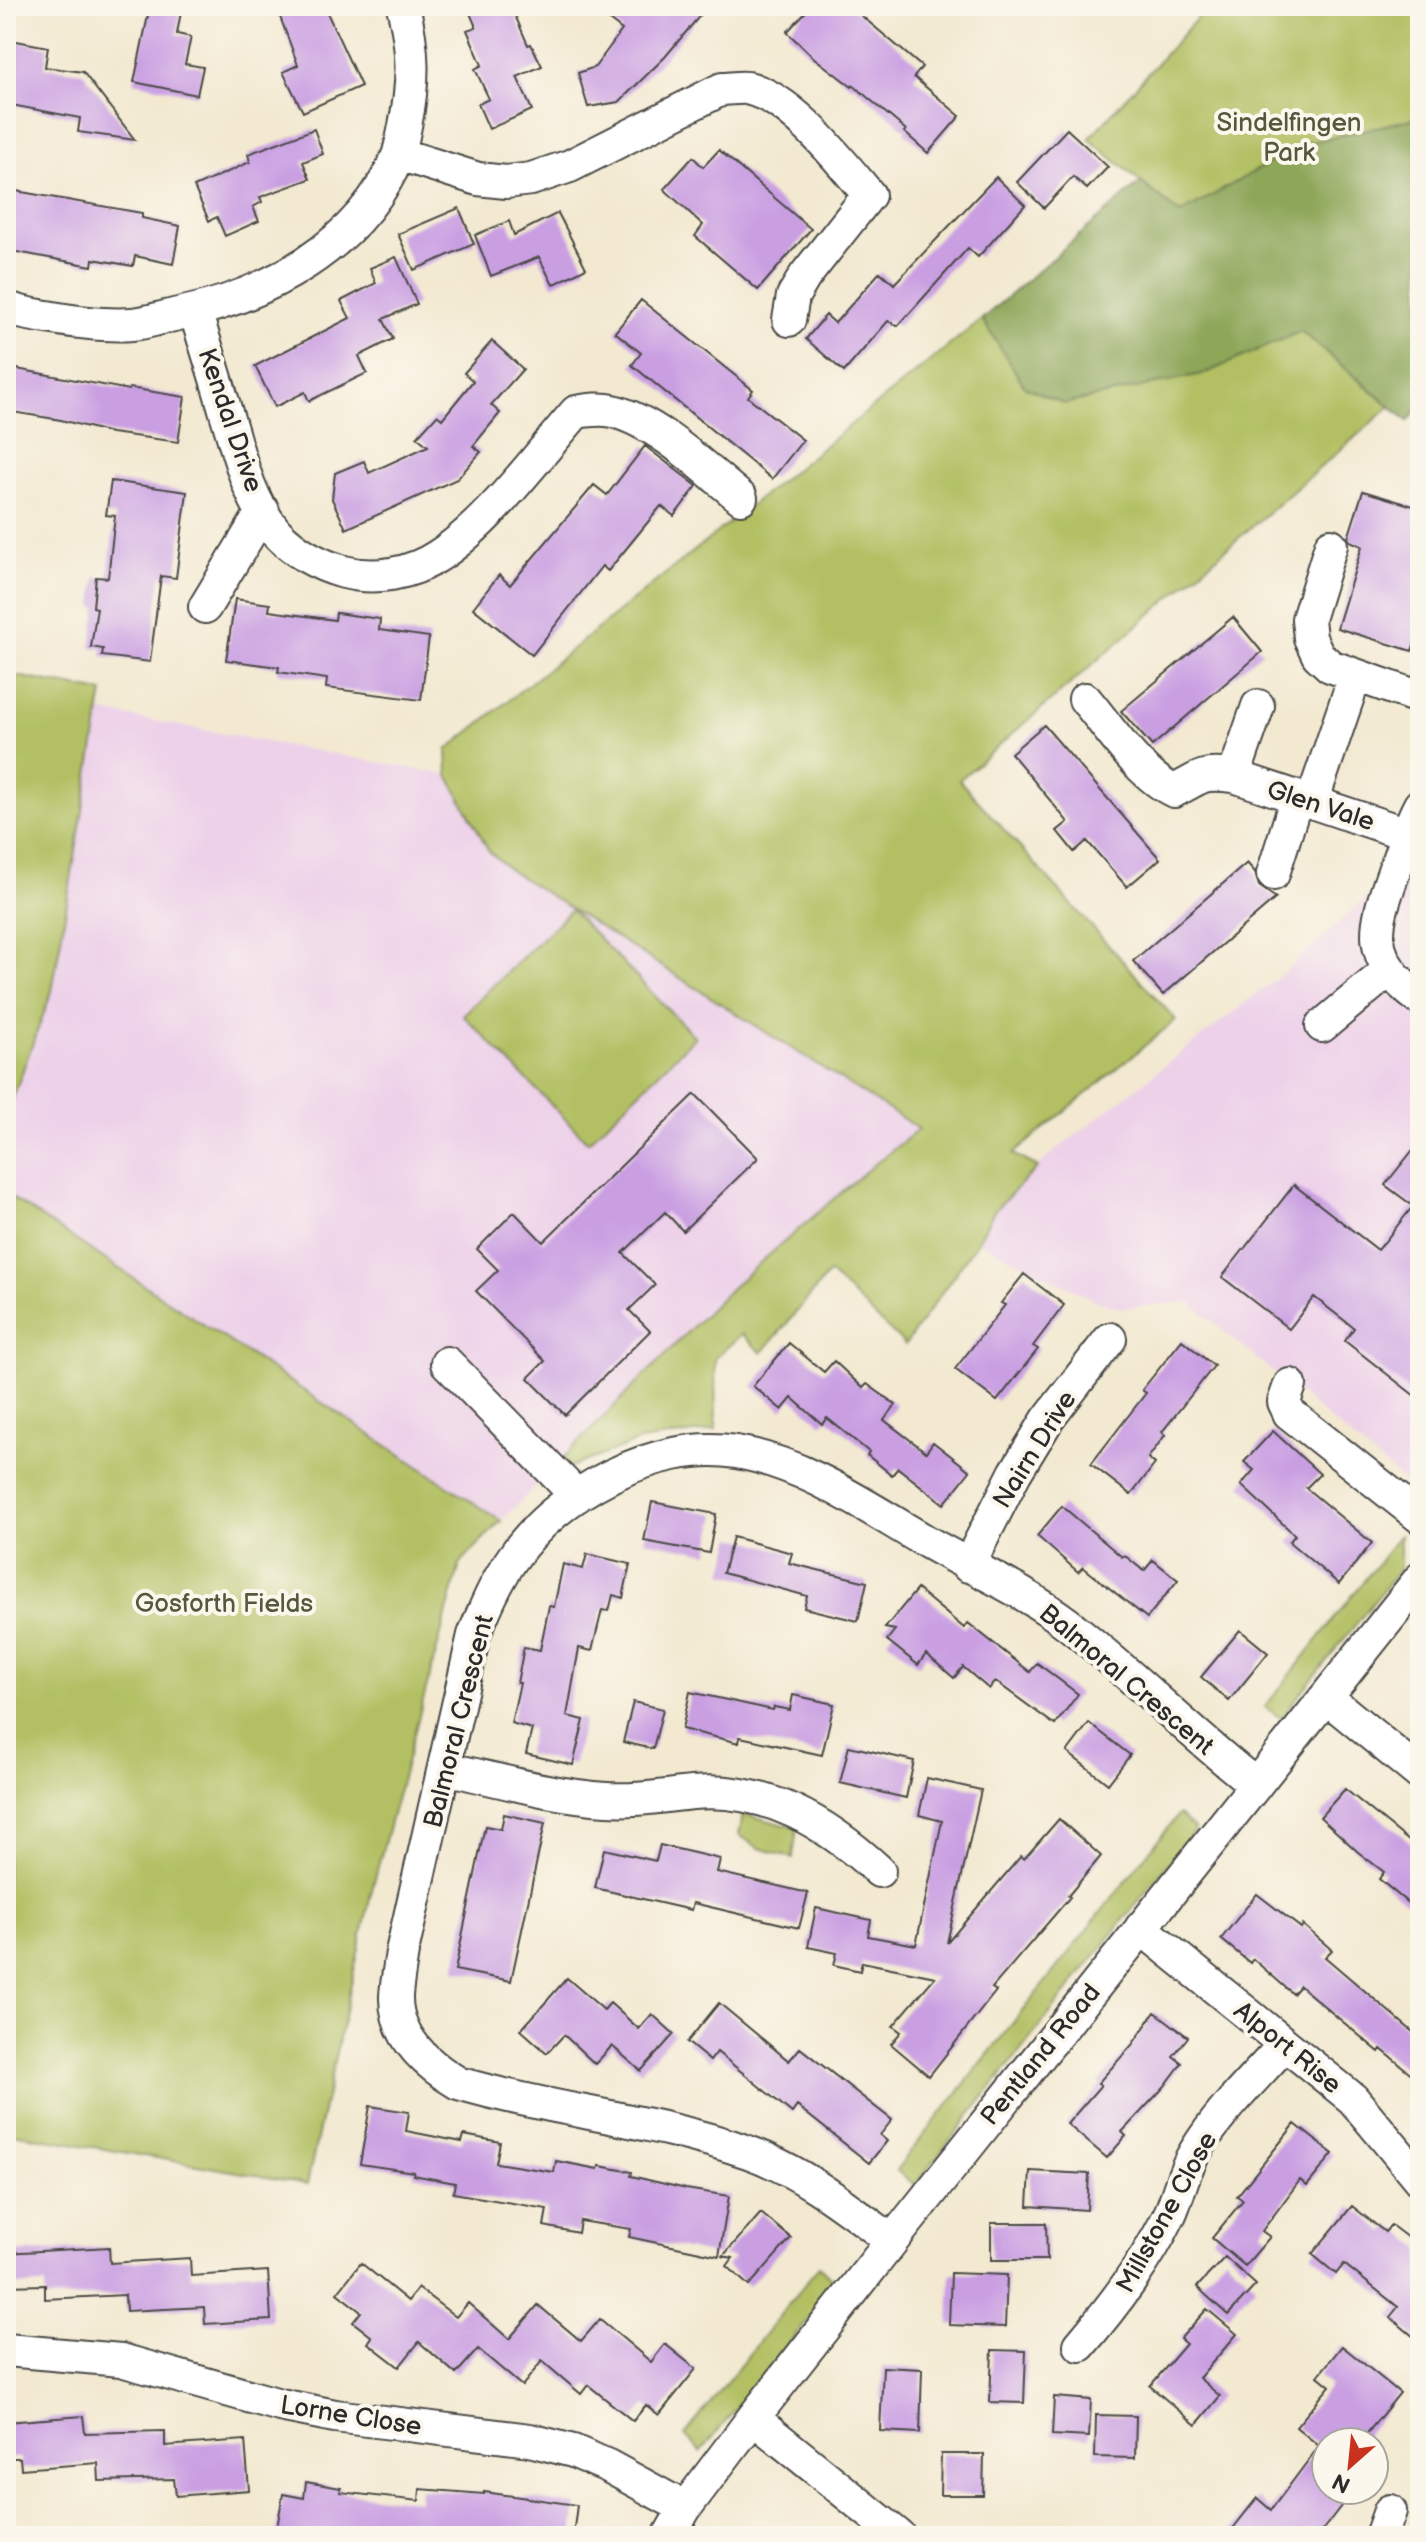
<svg xmlns="http://www.w3.org/2000/svg" width="1426" height="2542" font-family="'Balsamiq Sans',sans-serif">
	<rect width="100%" height="100%" fill="#fbf7ec"/>
	<filter id="ink" filterUnits="userSpaceOnUse"><feTurbulence type="fractalNoise" baseFrequency=".0125" numOctaves="2"/><feDisplacementMap in="SourceGraphic" scale="16" xChannelSelector="R" yChannelSelector="G"/><feConvolveMatrix kernelMatrix="1 2 1 2 8 2 1 2 1" color-interpolation-filters="sRGB"/></filter>
	<filter id="wash" filterUnits="userSpaceOnUse"><feTurbulence type="fractalNoise" baseFrequency=".006" numOctaves="4" result="noise"/><feDisplacementMap in="SourceGraphic" scale="32" xChannelSelector="R" yChannelSelector="G"/><feGaussianBlur stdDeviation="1.8" result="paint"/><feColorMatrix in="noise" values="0 0 0 0 0 0 0 0 0 0 0 0 0 0 0 0 0 1.4 0 .05"/><feComposite in="paint" operator="in"/></filter>
	<g filter="url(#wash)">
		<rect width="100%" height="100%" fill="#f3e9d1"/>
		<path fill="#edd1e9" d="M99,711L448,775L489,851L511,871L920,1129L859,1176L732,1287L501,1521L6,1194V1116L52,991Z
			M1420,849V1492L1419,1494L1189,1302L1121,1308L1096,1301L978,1241L994,1211L1050,1155L1282,974Z"/>
		<path fill="#b2c063" stroke="#6e7647" stroke-width="2" d="M1208,6H1420V407L1408,421L1180,214L1089,139Z
			M982,319L1025,387L1206,373L1301,331L1390,407L959,780L1176,1020L1013,1154L1038,1167L994,1211L978,1241L905,1345L829,1273L762,1353L742,1334L715,1358L716,1430L640,1441L568,1468L562,1459L732,1287L866,1171L919,1129L511,871L489,851L448,775L447,750Z
			M6,674L103,692L52,991L6,1116Z
			M571,910L695,1037L588,1142L463,1015Z
			M6,1194L501,1521L460,1564L373,1885L307,2184L6,2132Z
			M1400,1535V1569L1281,1718L1265,1707Z
			M743,1814L797,1828L793,1858L759,1848L739,1835Z
			M1179,1814L1195,1829L915,2185L896,2170Z
			M819,2266L837,2284L701,2452L685,2435Z"/>
		<path fill="#8da659" stroke="#5c6842" stroke-width="2" d="M1420,117V407L1408,421L1301,331L1206,373L1064,404L1025,387L982,319L1141,182L1180,214L1302,144Z"/>
		<g id="blocks">
			<path fill="#c99fe2" d="M150,6H182L177,34L191,37L185,64L203,67L197,95L134,82Z
				M276,6H324L361,86L303,112L283,72L298,65Z
				M467,6H511L528,45L531,44L542,66L517,77L532,110L489,129L478,104L489,99L475,69L482,65L467,30L476,27Z
				M591,6H708L665,57L619,102L588,107L578,73L595,67L622,30Z
				M811,6H850L922,67L914,77L960,116L928,153L904,132L906,130L853,85L852,87L813,57L787,32Z
				M6,39L48,47L45,67L83,72L135,140L78,132L80,118L6,104Z
				M314,129L323,154L303,162L310,179L260,197L262,202L253,207L259,221L225,236L217,217L209,221L194,187L250,162L248,154Z
				M1067,129L1108,167L1087,189L1073,177L1044,208L1017,182Z
				M719,150L811,229L758,290L695,236L703,225L664,189L693,157L703,167Z
				M996,177L1025,205L978,257L968,248L898,326L888,321L844,372L806,339L826,315L835,323L880,272L894,284Z
				M10,190L142,213V218L180,226L173,264L135,256L133,266L93,259L92,266L6,250V211Z
				M459,208L474,244L414,270L398,234Z
				M558,213L586,268L553,285L539,257L491,276L475,235L509,221L514,235Z
				M396,257L417,304L383,319L393,339L359,356L367,373L309,401L305,392L275,407L255,366L350,318L341,301L376,283L370,268Z
				M641,300L753,390L748,397L803,440L772,479L632,365L641,353L615,332Z
				M492,341L523,369L491,405L500,413L473,446L481,452L457,479L346,529L332,499L335,473L364,461L369,473L428,446L417,437L437,415L442,419L473,381L464,373Z
				M6,367L129,390L130,388L185,397L178,442L111,433L61,420L6,411Z
				M645,446L697,486L674,516L661,506L608,571L602,566L532,655L473,608L499,575L510,585L594,485L607,495Z
				M111,481L187,492L176,578L161,576L150,662L102,656L103,649L91,647L97,608L93,607L96,577L108,578L115,516L106,515Z
				M1363,491L1420,508V625L1412,651L1337,628L1362,546L1350,541L1348,538Z
				M235,599L270,604L269,611L335,620L336,613L380,619L379,630L429,637L421,700L326,688L327,679L278,672L279,667L226,660Z
				M1233,617L1262,652L1152,746L1121,711Z
				M1044,725L1160,859L1127,887L1087,841L1074,852L1057,831L1068,822L1011,753Z
				M1247,863L1255,872L1259,886L1276,898L1163,995L1133,961Z
				M695,1094L758,1158L683,1231L665,1212L623,1253L655,1285L629,1310L650,1331L565,1415L528,1378L545,1361L476,1291L498,1270L477,1249L514,1212L543,1242Z
				M1420,1141V1400L1345,1341L1354,1328L1314,1297L1289,1329L1222,1277L1294,1185L1378,1250L1413,1206L1385,1185Z
				M1024,1274L1064,1305L1033,1346L1038,1349L997,1401L955,1369L1005,1305L1001,1303Z
				M1182,1340L1214,1366L1162,1432L1165,1435L1148,1458L1155,1464L1131,1495L1091,1464L1146,1393L1142,1390Z
				M789,1343L824,1372L834,1361L863,1388L867,1384L896,1405L884,1420L926,1452L933,1442L970,1471L944,1504L898,1468L892,1475L867,1455L869,1452L827,1418L822,1424L792,1398L782,1410L753,1386Z
				M1273,1431L1320,1474L1306,1488L1372,1543L1339,1584L1289,1542L1295,1535L1241,1485L1254,1470L1244,1462Z
				M652,1502L716,1514L709,1553L644,1541Z
				M1062,1506L1122,1557L1124,1555L1144,1571L1153,1560L1178,1580L1147,1618L1083,1567L1078,1572L1037,1536Z
				M733,1537L792,1553L789,1563L867,1582L858,1621L804,1608L807,1596L723,1573Z
				M587,1554L630,1564L623,1598L613,1595L609,1611L602,1610L592,1651L579,1648L567,1716L584,1720L573,1765L526,1754L532,1729L511,1723L520,1683H517L524,1647L540,1650L549,1606L554,1607L563,1564L583,1569Z
				M917,1589L964,1628L968,1623L1030,1672L1037,1663L1078,1694L1055,1725L995,1681L989,1689L963,1667L954,1678L926,1654L918,1665L887,1640L895,1630L885,1628Z
				M1240,1630L1268,1653L1229,1701L1201,1677Z
				M690,1692L773,1710L774,1707L790,1710L793,1695L834,1704L822,1755L740,1737L739,1743L682,1729Z
				M633,1702L663,1709L653,1749L623,1742Z
				M1089,1723L1130,1755L1108,1784L1067,1752Z
				M849,1746L914,1761L906,1798L840,1783Z
				M927,1778L981,1790L947,1943L1021,1856L1024,1859L1059,1819L1101,1856L1068,1896L1070,1897L992,1988L996,1991L929,2076L891,2044L901,2032L893,2026L935,1977L862,1962L860,1971L834,1965L837,1953L808,1947L816,1908L871,1920L868,1936L916,1945L942,1821L919,1815Z
				M1345,1789L1420,1850V1913L1379,1879L1384,1872L1358,1852L1320,1817Z
				M504,1814L545,1823L511,1981L455,1970L485,1826L501,1829Z
				M660,1845L720,1859L717,1872L808,1893L799,1928L693,1903L691,1910L595,1888L604,1849L656,1861Z
				M1257,1894L1301,1928L1303,1925L1332,1950L1325,1957L1420,2038V2081L1381,2049L1379,2052L1300,1986L1293,1994L1253,1959L1250,1963L1221,1939Z
				M567,1978L604,2010L610,2003L639,2029L652,2014L674,2034L641,2071L612,2046L595,2064L564,2035L547,2053L521,2030Z
				M719,2003L789,2061L800,2048L892,2120L880,2135L887,2141L869,2163L797,2106L792,2113L717,2052L710,2061L687,2042Z
				M1155,2012L1188,2037L1173,2056L1182,2063L1164,2087L1122,2132L1126,2136L1107,2158L1067,2124L1101,2085L1098,2083L1132,2045Z
				M370,2106L409,2112L406,2131L462,2142L464,2135L500,2142L496,2163L554,2172L556,2161L598,2169L599,2166L632,2172L631,2176L686,2189L729,2196L719,2256L629,2237L631,2229L580,2221L578,2233L544,2226L547,2209L453,2193L455,2183L413,2175L414,2172L360,2164Z
				M1295,2124L1333,2154L1307,2186L1300,2180L1262,2231L1270,2237L1245,2266L1212,2238L1243,2200L1237,2196Z
				M1030,2171L1089,2174L1087,2210L1028,2206Z
				M1352,2206L1385,2232L1391,2225L1420,2247V2342L1390,2317L1398,2307L1344,2264L1336,2274L1312,2254Z
				M761,2213L791,2238L749,2286L727,2266L733,2258L723,2256Z
				M991,2223H1046L1047,2260H991Z
				M109,2247L110,2263L190,2258L191,2276L268,2271L271,2320L205,2324L204,2307L126,2311L125,2295L45,2299V2285L6,2286V2253Z
				M1225,2257L1256,2285L1228,2315L1197,2287Z
				M361,2263L408,2301L418,2288L456,2317L468,2303L509,2339L538,2305L581,2341L600,2319L651,2362L665,2344L696,2369L659,2415L646,2405L633,2421L588,2385L581,2394L542,2361L522,2386L478,2349L456,2374L419,2342L399,2367L368,2343L372,2337L353,2322L361,2312L337,2293Z
				M951,2273L1007,2275L1005,2327L949,2325Z
				M1207,2309L1237,2334L1199,2378L1220,2396L1196,2425L1150,2386L1186,2344L1180,2339Z
				M1342,2346L1400,2393L1360,2442H1326V2484L1321,2490H1328L1344,2502L1318,2536H1227L1257,2498L1271,2510L1319,2446L1296,2427L1330,2386L1318,2376Z
				M992,2350L1026,2351L1024,2403L990,2402Z
				M883,2367L922,2369L920,2433L880,2431Z
				M1054,2397L1091,2400L1089,2437L1052,2435Z
				M1096,2415L1136,2416L1135,2458L1095,2457Z
				M83,2416L85,2433L165,2431V2446L245,2440L249,2490L176,2496L174,2479L99,2481L98,2463L21,2469L20,2458H6V2422Z
				M941,2454H984L983,2495H940Z
				M306,2482L341,2488L340,2492L419,2501L420,2489L484,2494V2492L577,2505L573,2536H293L276,2533L283,2494L304,2498Z"/>
		</g>
	</g>
	<g filter="url(#ink)">
		<use href="#blocks" fill-opacity="0" stroke="#494844" stroke-width="2"/>
		<g fill="none" stroke-linecap="round" stroke-linejoin="round">
			<defs>
				<path id="minor" d="M399,154L478,179L506,182L531,179L570,166L722,89C729,89 739,87 747,88C791,97 841,162 869,195L805,276L793,296L789,320
					M6,307C19,313 33,315 47,317C75,322 104,326 132,324C146,323 160,318 174,315C266,297 360,246 398,156C401,147 403,136 405,126C414,82 414,50 403,6
					M195,311C206,346 217,381 227,416C239,455 249,501 277,533C295,552 319,565 344,572C375,580 411,574 438,556C488,524 536,458 576,412C589,410 601,408 613,411C659,423 705,469 741,498
					M1331,545L1308,619L1310,638L1318,655L1330,666L1418,697
					M205,607L263,511
					M1085,699C1109,727 1140,776 1174,791C1203,777 1199,772 1234,776L1407,834
					M1234,776L1258,706
					M1312,802L1355,676
					M1420,805C1409,825 1403,847 1395,868C1374,928 1363,956 1420,999
					M1273,874L1297,797
					M1322,1026L1389,970
					M447,1363L577,1496
					M1290,1385L1284,1402L1289,1413L1420,1517
					M968,1566L1015,1473L1048,1419L1110,1339
					M1326,1697L1420,1774
					M444,1768C496,1779 554,1796 607,1799C636,1801 663,1796 692,1793C766,1786 827,1823 879,1871
					M1141,1928L1353,2099L1420,2180
					M892,2241C848,2208 800,2170 748,2152C654,2119 553,2111 458,2083C426,2064 395,2036 396,1996C397,1981 400,1966 402,1952L474,1635C485,1608 496,1582 512,1559C556,1493 657,1439 736,1452C805,1463 868,1508 927,1542C974,1569 1025,1591 1068,1624C1133,1675 1191,1734 1256,1785
					M1080,2345C1114,2305 1147,2262 1170,2214C1179,2194 1183,2171 1195,2152C1219,2112 1255,2078 1285,2044
					M6,2350L121,2360L280,2405L335,2416L530,2440L573,2451L608,2466L685,2508
					M753,2418L899,2536
					M669,2536L685,2508L753,2418L892,2241L1420,1579
					M1381,2536L1390,2511"/>
			</defs>
			<use href="#minor" stroke="#494844" stroke-width="36"/>
			<use href="#minor" stroke="#fff" stroke-width="32"/>
		</g>
	</g>
	<g text-anchor="middle" stroke-width="8" stroke-linejoin="round" paint-order="stroke">
		<g font-size="26" fill="#54583c" stroke="#fbf7ec">
			<text x="1289" y="131">Sindelfingen<tspan x="1289" dy="30">Park</tspan></text>
			<text x="224" y="1612">Gosforth Fields</text>
		</g>
		<g font-size="26" fill="#2b2b2b" stroke="#fbf7ec">
			<text transform="translate(231 420) rotate(71)" y="9">Kendal Drive</text>
			<text transform="translate(1321 805) rotate(18)" y="9">Glen Vale</text>
			<text transform="translate(1034 1449) rotate(-58)" y="9">Nairn Drive</text>
			<text transform="translate(1127 1679) rotate(40)" y="9">Balmoral Crescent</text>
			<text transform="translate(458 1721) rotate(-76)" y="9">Balmoral Crescent</text>
			<text transform="translate(1288 2047) rotate(39)" y="9">Alport Rise</text>
			<text transform="translate(1040 2054) rotate(-51)" y="9">Pentland Road</text>
			<text transform="translate(1166 2212) rotate(-61)" y="9">Millstone Close</text>
			<text transform="translate(351 2415) rotate(9)" y="9">Lorne Close</text>
		</g>
	</g>
	<rect width="1426" height="2542" fill="none" stroke="#fbf7ec" stroke-width="32"/>
	<g transform="translate(1350 2466) rotate(207)"><circle r="38" fill="#fbf7ec" stroke="#a8a59f" stroke-width="2"/>
	<path d="M0-6L14 30L0 20L-14 30Z" fill="#c8321e"/>
	<text y="-12" font-size="22" font-weight="bold" text-anchor="middle" fill="#2b2b2b">N</text>
	</g>
</svg>
